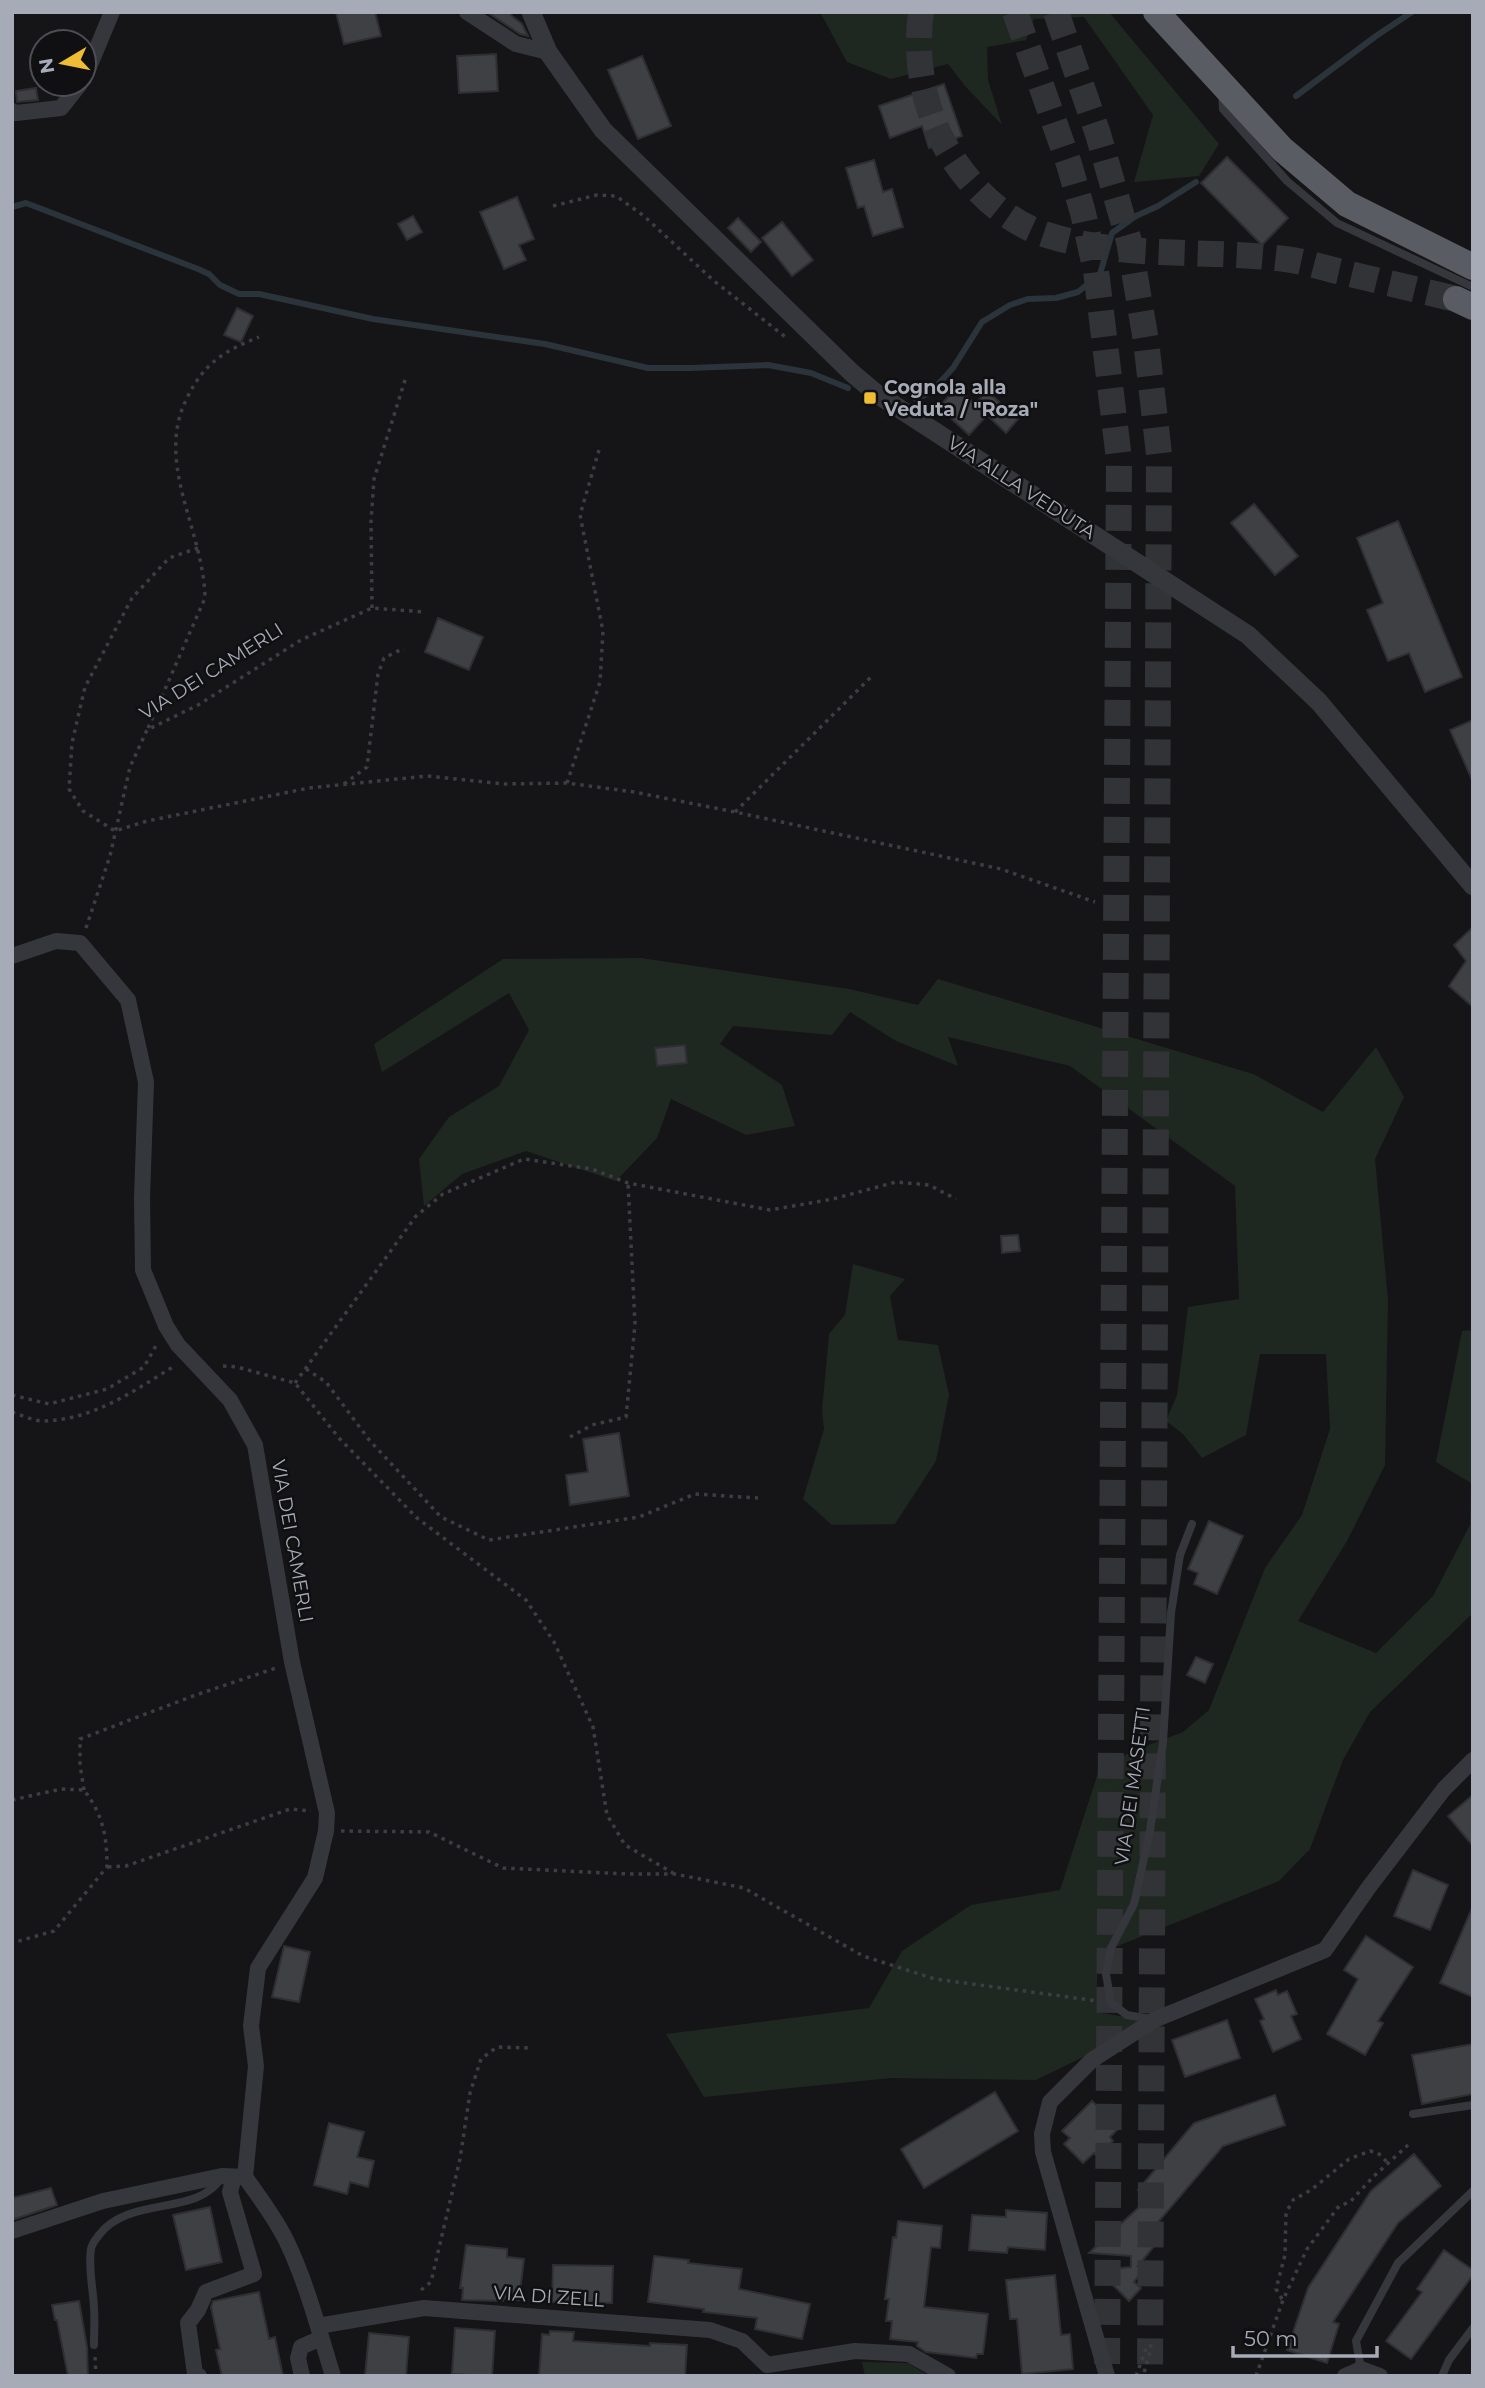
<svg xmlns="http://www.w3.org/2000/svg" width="1485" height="2388" font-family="Montserrat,sans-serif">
	<rect width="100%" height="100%" fill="#151517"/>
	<path fill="#1f2721" d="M820,12H1109L1219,144L1199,176L1134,182L1153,115L1084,17L1034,19L1026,40L987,47L988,80L1002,125L965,86L948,64L891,79L847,62Z
		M641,958L849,989L918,1005L938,979L1253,1074L1323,1112L1376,1047L1404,1097L1375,1159L1388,1300L1385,1465L1347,1541L1298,1621L1376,1653L1433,1596L1470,1525L1471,1483L1436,1462L1462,1331L1473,1330V1613L1370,1712L1343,1760L1310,1849L1279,1881L1098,1954L1096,2012L1155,2022L1036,2080L891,2078L704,2097L666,2034L869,2008L902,1951L971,1905L1060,1890L1098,1773L1130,1752L1183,1732L1209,1710L1265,1568L1302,1515L1330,1429L1326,1354H1260L1246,1435L1202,1458L1183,1434L1166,1421L1177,1395L1188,1307L1239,1299L1235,1186L1070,1066L948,1037L958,1066L896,1041L850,1012L832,1035L733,1026L720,1044L782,1085L795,1126L746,1135L671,1099L657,1138L616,1181L526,1151L462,1174L424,1206L419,1159L449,1117L499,1086L529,1030L509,993L382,1072L374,1044L503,959Z
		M853,1264L905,1279L890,1296L898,1340L938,1345L949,1395L936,1461L895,1524L832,1525L803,1499L824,1429L822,1411L829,1334L845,1315Z
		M862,2362L908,2363L929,2376H865Z"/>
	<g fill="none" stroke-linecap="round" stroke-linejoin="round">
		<path stroke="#2b333b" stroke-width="6" d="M1296,96L1376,36L1412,12
			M12,207L26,203L198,269L209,274L220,285L239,294H259L373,319L545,344L648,368H690L768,365L811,373L848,388
			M916,399L931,392L953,368L982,322L1010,305L1028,299L1056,298L1078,292L1100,274L1112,233L1136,216L1158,206L1196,182"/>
	</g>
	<path fill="#3f4044" stroke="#2f2f33" stroke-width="2" d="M336,12H375L381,36L344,44Z
		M487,12H510L512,16L522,24L528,36L520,34Z
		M496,54L498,91L459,93L457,56Z
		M642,56L671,126L638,139L608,70Z
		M944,84L962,136L929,148L922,126L890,138L879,106Z
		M36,88L38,100L17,102L16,91Z
		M1227,157L1288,218L1262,245L1201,183Z
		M874,160L883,192L892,189L903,227L873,236L864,206L858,208L846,168Z
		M517,197L534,239L519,245L526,260L504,269L480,212Z
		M413,216L422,232L407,240L398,224Z
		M738,218L761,242L751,252L728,228Z
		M782,222L813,260L792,276L762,238Z
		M237,308L253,316L241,342L224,335Z
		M957,387L975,404L987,391L1018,419L1006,433L987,415L969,435L939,407Z
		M1254,504L1298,556L1275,575L1231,523Z
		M1398,521L1462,677L1425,692L1409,653L1388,661L1367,610L1383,603L1357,538Z
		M438,618L483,637L469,670L425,652Z
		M1473,720V782L1450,730Z
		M1473,927V1007L1449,986L1466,961L1454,945Z
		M685,1045L687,1063L657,1066L655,1048Z
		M1018,1235L1020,1251L1002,1253L1001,1236Z
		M619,1433L629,1496L570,1505L566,1475L588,1472L583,1439Z
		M1209,1521L1243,1536L1217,1594L1194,1584L1198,1573L1188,1569Z
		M1196,1657L1213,1664L1205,1683L1187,1675Z
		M1473,1795V1846L1448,1816Z
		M1413,1870L1448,1885L1430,1930L1394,1916Z
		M1473,1906V1997L1440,1983Z
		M1366,1936L1413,1967L1378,2021L1383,2023L1365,2055L1327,2034L1358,1979L1344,1970Z
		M284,1946L310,1952L299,2002L272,1997Z
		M1276,1990L1278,1995L1287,1991L1297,2014L1291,2016L1301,2039L1273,2052L1260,2021L1264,2019L1255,1999Z
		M1227,2020L1240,2058L1185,2077L1172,2040Z
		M1473,2044V2094L1422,2104L1412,2055Z
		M995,2092L1018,2131L924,2188L901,2149Z
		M1275,2095L1285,2125L1223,2146L1153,2228L1163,2235L1138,2266L1146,2265L1134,2282L1141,2288L1129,2301L1098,2270L1131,2267V2256L1089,2253L1148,2199L1138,2190L1194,2123Z
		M1092,2101L1119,2128L1110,2137L1113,2141L1097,2156L1094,2153L1083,2163L1064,2144L1070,2138L1062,2131Z
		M329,2123L364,2132L357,2157L374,2161L368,2187L350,2182L347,2194L314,2185Z
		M1414,2154L1441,2186L1398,2223L1333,2322L1339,2324L1327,2363L1287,2350L1308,2288L1371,2191Z
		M51,2188L57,2205L12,2220V2198Z
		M210,2207L222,2262L186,2270L173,2215Z
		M1006,2210L1047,2213L1045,2250L1008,2247L1007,2253L969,2250L972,2215L1006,2217Z
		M898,2221L942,2226L940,2248L931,2247L924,2307L988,2314L983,2354H977L976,2358L926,2352L917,2346L918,2342L890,2339L892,2321H886L889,2299H885L893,2237L896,2238Z
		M466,2245L507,2249V2257L524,2259L519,2300L504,2298L503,2301L462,2300L463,2288H460Z
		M1444,2250L1473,2270V2275L1411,2359L1386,2341L1422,2292L1417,2289Z
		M654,2256L689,2260L688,2263L742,2269L739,2289L810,2304L802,2339L755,2329L757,2318L703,2312L704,2309L648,2302Z
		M553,2265L613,2266L612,2303L552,2302Z
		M1055,2275L1061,2335L1070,2334L1073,2369L1022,2374L1017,2319H1010L1006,2280Z
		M259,2292L269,2339L275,2337L283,2376H222L216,2350L220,2349L211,2307L213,2301Z
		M79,2301L87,2347L88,2376H68L57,2320H55L52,2305Z
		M455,2328L495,2331L492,2376L452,2374Z
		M550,2331L574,2332L573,2341L650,2346V2343L687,2345L685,2376H539L542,2334L549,2335Z
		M369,2333L409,2337L406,2376H365Z"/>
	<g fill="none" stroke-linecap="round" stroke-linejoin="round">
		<path stroke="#323337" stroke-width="26" stroke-dasharray="26 13" stroke-linecap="butt" d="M921,12C915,54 922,99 940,136C961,179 1001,221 1047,235C1123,259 1207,249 1285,259C1304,261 1323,268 1342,272C1380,281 1418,290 1456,299
			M1015,12L1069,164L1083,213L1096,271L1119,459L1107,2376
			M1056,12L1098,134L1129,241L1146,341L1159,454L1150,2376"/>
		<path stroke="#3c3e43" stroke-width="3.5" stroke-dasharray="3.5 5" stroke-linecap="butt" d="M553,206L597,195L616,196L644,216L714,281L788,339
			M198,548L169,558L132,598L85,687L72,743L69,789L83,811L115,831L147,821L309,788L427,776L504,784L567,783L634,792L735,812L1001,869L1095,902
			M372,608L371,521L374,479L406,377
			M148,728L205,598C204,531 154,463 187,398C204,363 224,351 259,337
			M567,783L600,682L603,631L580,515L599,450
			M344,784L367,767L378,674L384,658L404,648
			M735,812L873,675
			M86,928L110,856L130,767L147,730L198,705L301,640L372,608L425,612
			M223,1366L237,1367L295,1383L339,1438L417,1518L526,1600L554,1642L593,1727L607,1815L625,1845L673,1873
			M306,1369L326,1382L370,1441L441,1517L489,1540L639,1517L695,1494L758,1498
			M295,1383L416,1216L443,1194L524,1159L592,1169L628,1183L770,1210L833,1199L896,1182L929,1185L956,1199
			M12,1395L49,1404L107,1389L144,1367L158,1342
			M12,1412C22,1415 33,1421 43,1421C94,1420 135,1390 176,1365
			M570,1437L592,1425L626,1417L635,1324L628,1183
			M84,1790L80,1765V1739L193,1696L276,1668
			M12,1800L61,1789L84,1790C103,1815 107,1836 107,1867L54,1931L12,1943
			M341,1831L429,1832L503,1868L628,1874H675L744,1888L863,1956L935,1979L1098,2001
			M108,1867L126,1866L290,1809L311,1811
			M421,2290L431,2282L460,2159L470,2093L481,2059L497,2047L531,2048
			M1282,2299L1276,2289L1285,2255L1286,2213L1293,2200L1311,2190L1349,2159L1370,2151L1378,2153L1388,2163
			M95,2357L96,2376
			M1136,2376L1147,2346H1151V2349L1143,2376
			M1256,2376L1283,2300L1307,2249L1339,2206L1350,2202L1373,2177L1408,2145"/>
		<path stroke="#36373c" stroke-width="8" d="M1222,93L1223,109L1287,181L1337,223L1473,287
			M1151,2019L1127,2015L1111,2003L1106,1974L1111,1948L1134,1904L1150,1831L1163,1742L1171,1613L1180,1555L1192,1524
			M1413,2114L1473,2105
			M94,2345C94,2333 95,2320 94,2307C93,2288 88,2267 91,2249C92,2243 96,2239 99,2235C129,2195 197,2217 221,2178
			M1361,2369L1356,2341L1398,2263L1473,2191
			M1442,2376L1449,2360L1473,2328"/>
		<path stroke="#36373c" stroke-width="16" d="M467,12L516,44L548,52
			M84,79L112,12
			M12,111L16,113L61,108L80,84
			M12,956L56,941L80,943L128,1000L146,1082L142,1198L143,1270L166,1326L178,1345L230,1400L255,1445L292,1662L327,1813L326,1831L315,1878L258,1968L251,2026L256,2066L245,2177
			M12,2231L103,2201L222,2176L245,2177C260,2198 276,2219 287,2242C307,2284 319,2331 333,2376
			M318,2326L424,2308L710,2330L742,2341L767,2365
			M767,2365L855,2351L909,2354L948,2376
			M199,2376L195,2374L188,2323L198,2310L206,2292L254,2274L230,2192L234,2177
			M302,2376L298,2358L301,2347L321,2338
			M1107,2376L1043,2152L1042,2134L1050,2102L1092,2060L1154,2020L1325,1950L1369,1887L1444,1789L1473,1760
			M1345,2376L1361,2369L1380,2376"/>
		<path stroke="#36373c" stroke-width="19" d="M531,12L548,52L603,130L852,373L877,394L1248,635L1319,702L1473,886"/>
		<path stroke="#5a5c64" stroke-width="26" d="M1156,12L1282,149L1347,204L1473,267
			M1456,299L1473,307"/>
	</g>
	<rect fill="#efbd35" stroke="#101012" stroke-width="2.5" x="863" y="391" width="14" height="14" rx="3.5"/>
	<g text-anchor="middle" stroke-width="5" stroke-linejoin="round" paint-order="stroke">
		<g font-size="19" font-weight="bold" fill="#a7abb7" stroke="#101012" text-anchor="start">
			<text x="884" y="394">Cognola alla<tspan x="884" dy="22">Veduta / "Roza"</tspan></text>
		</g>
		<g font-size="19" fill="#a7abb7" stroke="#101012">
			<text transform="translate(1022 487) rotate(33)" y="7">VIA ALLA VEDUTA</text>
			<text transform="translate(211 671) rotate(-32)" y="7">VIA DEI CAMERLI</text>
			<text transform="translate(293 1541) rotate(80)" y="7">VIA DEI CAMERLI</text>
			<text transform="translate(1132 1786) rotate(-82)" y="7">VIA DEI MASETTI</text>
			<text transform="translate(549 2296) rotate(4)" y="7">VIA DI ZELL</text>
		</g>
	</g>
	<rect width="1485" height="2388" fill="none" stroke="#a7abb7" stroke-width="28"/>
	<g transform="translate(63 63) rotate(260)"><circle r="33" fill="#101012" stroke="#4c4e54" stroke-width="2"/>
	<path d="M0-5L12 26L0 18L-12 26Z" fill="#efbd35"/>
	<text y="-10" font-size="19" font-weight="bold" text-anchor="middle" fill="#a7abb7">N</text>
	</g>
	<path d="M1233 2346v10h144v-10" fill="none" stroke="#a7abb7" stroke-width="3.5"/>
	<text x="1244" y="2346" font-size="21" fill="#a7abb7" stroke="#101012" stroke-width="5" paint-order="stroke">50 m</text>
</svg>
